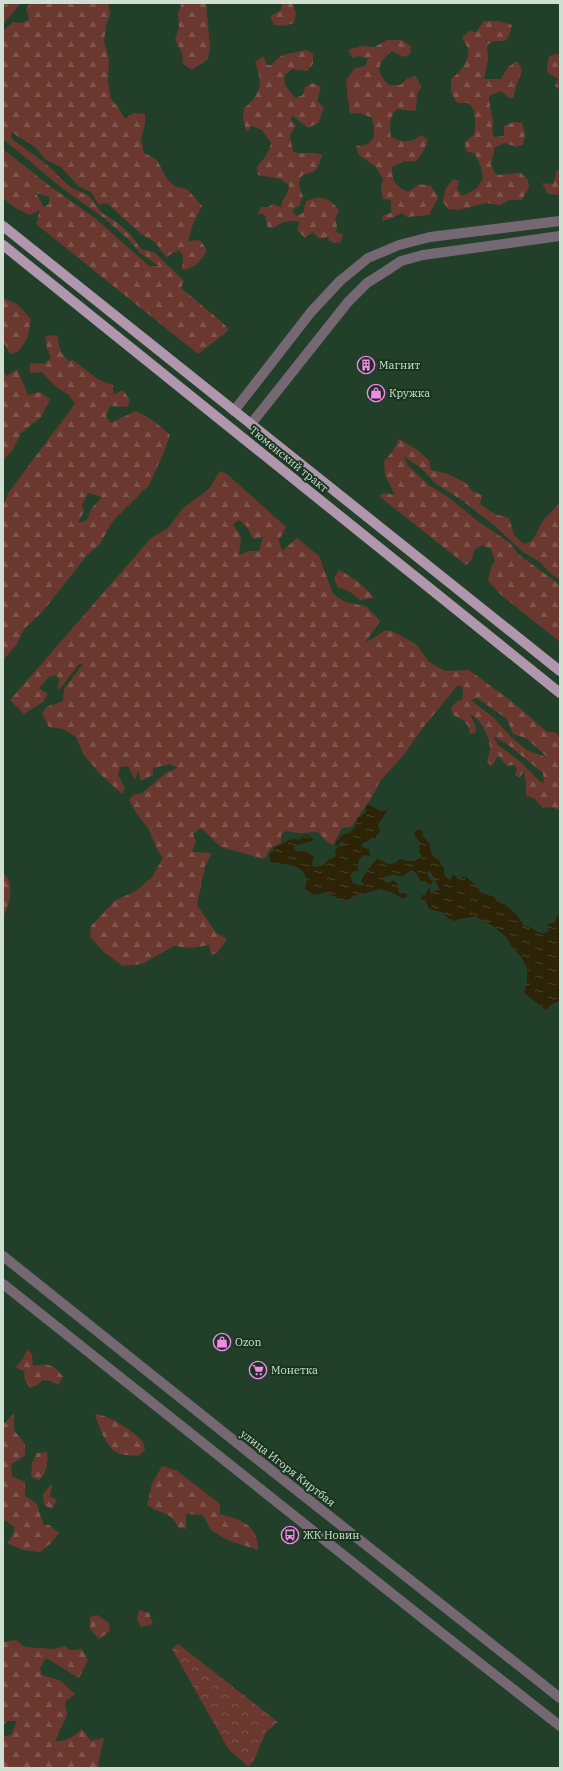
<svg xmlns="http://www.w3.org/2000/svg" width="563" height="1771" font-family="'IBM Plex Serif',serif">
	<defs>
		<pattern id="forest-firs" width="22" height="20" patternUnits="userSpaceOnUse"><rect width="22" height="20" fill="#6b382f"/><path d="M5 1l3.5 6h-7zM16 11l3.5 6h-7z" fill="#7f544c"/></pattern>
		<pattern id="park-crowns" width="20" height="18" patternUnits="userSpaceOnUse"><rect width="20" height="18" fill="#6b382f"/><path d="M2 6a3 3 0 1 1 6 0M12 15a3 3 0 1 1 6 0" fill="none" stroke="#7f544c"/></pattern>
		<pattern id="water-ripples" width="26" height="14" patternUnits="userSpaceOnUse"><rect width="26" height="14" fill="#2d2408"/><path d="M2 4q2-2 4 0t4 0M15 11q2-2 4 0t4 0" fill="none" stroke="#4a442b"/></pattern>
	</defs>
	<rect width="100%" height="100%" fill="#223f29"/>
	<path fill="url(#forest-firs)" fill-rule="evenodd" d="M4,3H21L3,24V5L5,4Z
		M31,3H108L110,14L106,26L104,41L109,60L108,81L111,99L118,107L125,119L133,113L145,114V124L141,139L144,153L157,160L167,179L176,187L187,189L202,206L193,224L188,241L200,240L207,250C201,262 196,267 182,270L183,256L179,250L166,257L155,242L141,234L107,203L99,205L91,192L78,186L61,167L46,160L35,147L11,132L12,139L46,164L70,187L89,196L102,213L118,223L130,234L141,249L154,252L184,281L181,288L223,323L229,330L198,354L36,224L40,210L30,215L17,209L3,198V149L51,187L95,218L149,266H159L140,253L129,240L104,218L62,188L3,139V31L13,22L22,23L29,20L26,8ZM36,193L49,197V204L44,207Z
		M180,3H206L210,47L208,59L192,70L183,64L182,53L175,40L179,27L178,13L181,5Z
		M283,3H292L296,13L294,23L284,26L274,25L270,16L280,11Z
		M484,21H498L512,25L509,36L505,41H494L487,45L488,59L484,79H501L508,67L517,61L522,69C520,79 514,88 514,98H509L501,91L489,96C489,105 492,112 493,121C493,127 491,131 494,137L504,136V126L513,122L522,123L525,133L523,145L516,147L505,143L495,147L491,165L496,175L521,173L528,180L529,187L522,200H509L500,205L486,203L459,210L448,209L443,202L445,190L453,179L459,181L457,190L463,196L477,188L483,179L481,167L475,154L466,151L465,142L474,135C475,123 478,111 468,103H457L451,92V79C460,72 470,62 468,49C467,45 463,41 462,37L470,31L476,32Z
		M387,40H402L411,46L410,54L403,57L392,51C377,62 375,73 389,85H400L408,78L416,76L421,87L417,94L416,111L397,109C389,118 389,126 391,137C403,143 411,143 422,135L428,140L422,154L416,161L402,162L392,167C392,181 395,186 408,192L419,184L431,186L438,198L429,215L407,217L402,213L392,218L382,221L383,215L391,213V200L383,199L381,189L383,179L376,167L359,155L356,146C376,147 376,132 372,118L360,113L350,114L346,80L355,68L365,66L368,59L359,56L353,58L348,50L361,46L374,47Z
		M306,50L313,54V64L307,71L292,69L284,76L285,85L295,98L303,95L305,87L312,83L321,87L317,101L324,108L318,123L308,128L292,115L291,120L296,125L290,136L293,152C305,155 310,151 322,155C320,161 319,168 313,172C310,173 306,173 303,175C296,181 300,190 303,196L299,206L292,210L296,216L303,213L306,201C323,195 328,197 339,210L335,219L337,226L336,232L343,234L340,243L330,242L328,237L319,239L313,232L305,238L297,230L300,222C289,220 283,221 274,228H268L265,215L258,213L261,207H268L273,204L281,207C282,198 289,194 289,185L281,179L258,175L257,166C264,159 269,153 271,143L262,130L251,126L247,132L243,119L244,108C262,94 263,82 255,62L263,56L267,65H272C280,52 292,54 306,50Z
		M560,50V90L555,86L558,79L548,73L547,66L549,56L558,54Z
		M557,170H560V195L548,194L542,183L553,184Z
		M3,298L17,304L31,319L28,337L19,351L10,354L3,341Z
		M57,335L60,350L68,361L73,360L99,380L113,385V395L123,390L130,400L127,407L110,406L106,416L110,423L136,411L154,421L170,435L164,452L149,485L112,522L100,544L87,555L43,611L24,629L17,644L3,660V507L8,493L75,404L69,395L55,386L42,372L30,373V363L44,364L51,358L47,349L45,336ZM88,493L102,497L91,509L87,520L78,523L84,511L82,505Z
		M17,369L28,395L40,392L50,399L41,417L21,433L12,451L3,460V372L7,376Z
		M399,439L416,449L429,460L431,470L448,474L466,483L472,491L482,495L480,504L495,514L509,518L514,535L524,544C537,541 536,530 543,521C548,514 555,509 560,502V580L550,573L540,562L523,552L494,525L463,501L435,483L420,467L403,456L409,467L430,486L448,497L479,522L510,543L518,554L560,585V642L501,595L488,580L492,565L495,561L491,549L482,545L474,550L472,560L466,565L379,496L384,493L395,495L385,475L384,461L393,451Z
		M220,471L227,474L286,527L279,540L282,551L297,538L319,556L333,594L345,602L366,606L380,621L365,643L386,630L392,631L416,644L429,662L445,671L469,670L515,704L547,732H555L560,738V810L550,807L543,808L535,799L526,795V782L524,771L520,777L515,776L517,768L514,765L507,766L498,755L493,765H490L487,761C488,757 490,752 490,748C490,737 480,718 470,714L476,727L475,733L470,734C470,724 463,719 453,715L451,708L457,701L462,700L463,688L458,685L421,730L403,756L380,781L372,797L351,827L342,828L333,845L327,842L318,832L298,833L285,831L281,835V843L272,847L264,859L221,847L201,828L193,834L196,842L192,852L212,853L205,866L197,905L216,933L227,939L217,953L211,955L209,945L192,948L174,946L142,964L123,966L105,953L90,937L91,926L116,900L136,891L152,877L163,858L158,851L148,828L137,814L129,800L133,795L142,793L167,772L178,768L170,764L153,768V775L141,781L138,770L135,780L128,766L120,767L118,775L125,788L122,794L101,775L84,755L76,737L63,729L49,727L42,714L46,707L63,701L64,689L83,664H79L58,691L59,680L56,675L49,677L39,688L48,694L43,702L24,714L10,700L151,538L168,528L183,508L209,489ZM239,520L247,527L253,539L263,537L259,551H249L239,555L241,537L233,524ZM477,698L507,719L513,734L526,738L548,758L527,750L510,736L494,718L471,700ZM493,736L507,744L543,773L544,783L539,781L521,762L498,745Z
		M339,570C353,577 365,586 374,598L360,600L350,592L338,587L334,578Z
		M3,873C16,884 9,905 3,917Z
		M27,1349L32,1354L33,1366C48,1363 54,1364 63,1377L58,1385L50,1381L42,1380L38,1385L30,1388L24,1377L25,1372L15,1367L23,1359Z
		M14,1413V1430L25,1444V1456L11,1464L12,1476L25,1482V1496L36,1503L44,1525H49L59,1533L51,1543L40,1552L23,1550L7,1543L13,1535L14,1527L6,1521H3V1425Z
		M95,1414C109,1415 132,1430 142,1441C144,1443 144,1447 145,1450L138,1456C130,1455 122,1456 116,1452C106,1446 98,1425 95,1414Z
		M47,1452C48,1463 47,1473 39,1480L31,1477L32,1463L37,1453Z
		M162,1466L176,1470L220,1504V1514C241,1520 258,1524 258,1550L227,1540L211,1530L203,1515L186,1514V1529L179,1528C167,1508 163,1516 147,1505L152,1484Z
		M52,1484L50,1496L57,1500L52,1509L44,1505L43,1494Z
		M139,1610L149,1613L153,1624L141,1627L137,1619Z
		M97,1615L109,1623L110,1631L99,1639L90,1629V1617Z
		M16,1640L25,1647L53,1649L65,1646L70,1650L82,1649L88,1660L79,1678L46,1658L40,1668L42,1675L61,1681L75,1694L65,1702L67,1715L55,1741C66,1742 74,1736 82,1729L91,1741L104,1738L98,1764L100,1768H3V1736L11,1735L17,1721H8L3,1725V1642Z"/>
	<path fill="url(#park-crowns)" d="M178,1644L278,1722L266,1732L254,1760L249,1767L229,1750L172,1649Z"/>
	<path fill="url(#water-ripples)" d="M367,804L381,811L388,810L379,823L378,827L381,831L376,835V839L372,838L362,844V847L369,849L370,856L365,855L359,859L358,871H354L350,876L353,883L362,886L364,884L361,881C365,872 371,866 377,859L389,864L396,863L399,859C407,861 417,864 422,855L419,852L420,843L414,834L416,830H422L423,836L429,843L432,855L440,861V864L444,868C444,874 444,878 451,880L452,875H454L458,878L466,877L478,887L480,892L494,897L498,902L506,905L517,915L524,926C533,926 540,938 549,931L547,924L555,923L556,918L560,914V1001L552,1004L546,1010L524,993L527,982V968L521,957L510,944L508,939L495,927L475,916C468,919 462,917 455,921L449,919L442,912L429,909L426,902L421,900L422,895H425L430,886V892L440,890L430,871L427,873L430,880H433L431,885L427,884L426,881H421C418,877 417,872 411,870C405,875 402,878 394,874L384,877L383,880L389,883L394,880L399,886L398,891L400,893H407V897L402,898L391,892L380,889L354,896L345,902L326,892L314,895L305,889C313,865 286,864 270,862L269,854L273,851L275,847C284,846 289,836 298,840L307,835L313,839V841C306,842 302,845 295,845L294,848L297,852L306,850L310,855L314,856L312,864L314,867L324,865L328,860L336,856L335,851L338,847L344,846L342,841L338,846L334,844L344,834C353,834 356,825 358,817H360L366,812Z"/>
	<g fill="none" stroke-linecap="round" stroke-linejoin="round">
		<path stroke="#756873" stroke-width="10" d="M234,411L311,312L340,281L368,258L399,245L430,237L560,221
			M251,424L348,302L367,283L386,271L401,261L423,255L560,236
			M3,1256L257,1459L560,1698
			M3,1284L430,1624L560,1726"/>
		<path stroke="#b197ae" stroke-width="10" d="M3,226L560,671
			M3,245L560,693"/>
	</g>
	<defs>
		<symbol id="building-ring" viewBox="-11 -11 22 22"><circle r="9.5" fill="#18341f" stroke="#f688ed" stroke-width="1.5"/><path d="M-4-6H4V6H1V3H-1V6H-4ZM-2.5-4.3h1.7v1.8h-1.7ZM.8-4.3h1.7v1.8H.8ZM-2.5-1h1.7V.8h-1.7ZM.8-1h1.7V.8H.8Z" fill="#f688ed"/></symbol>
		<symbol id="shop-ring" viewBox="-11 -11 22 22"><circle r="9.5" fill="#18341f" stroke="#f688ed" stroke-width="1.5"/><path d="M-5-2.5h2.3a2.7 3.5 0 0 1 5.4 0H5L5.5 6h-11ZM-1.5-2.5h3a1.5 2.3 0 0 0-3 0Z" fill="#f688ed"/></symbol>
		<symbol id="supermarket-ring" viewBox="-11 -11 22 22"><circle r="9.5" fill="#18341f" stroke="#f688ed" stroke-width="1.5"/><path d="M-6-5.5h2.5l.6 2H6L4.5 2H-2.5L-4.4-4H-6ZM-1.5 3.2a1.3 1.3 0 1 0 .1 0ZM3 3.2a1.3 1.3 0 1 0 .1 0Z" fill="#f688ed"/></symbol>
		<symbol id="bus-ring" viewBox="-11 -11 22 22"><circle r="9.5" fill="#18341f" stroke="#f688ed" stroke-width="1.5"/><path d="M-5-6H5V4H4V6H2V4H-2V6H-4V4H-5ZM-3.5-4V0h7V-4ZM-3.5 1.2v1.5H-2V1.2ZM2 1.2v1.5H3.5V1.2Z" fill="#f688ed"/></symbol>
	</defs>
	<g fill-rule="evenodd">
		<use href="#building-ring" x="356" y="355" width="20" height="20"/>
		<use href="#shop-ring" x="366" y="383" width="20" height="20"/>
		<use href="#shop-ring" x="212" y="1332" width="20" height="20"/>
		<use href="#supermarket-ring" x="248" y="1360" width="20" height="20"/>
		<use href="#bus-ring" x="280" y="1525" width="20" height="20"/>
	</g>
	<g text-anchor="middle" stroke-width="4" stroke-linejoin="round" paint-order="stroke">
		<g font-size="11" fill="#cfe0d2" stroke="#18341f" text-anchor="start">
			<text x="379" y="369">Магнит</text>
			<text x="389" y="397">Кружка</text>
			<text x="235" y="1346">Ozon</text>
			<text x="271" y="1374">Монетка</text>
			<text x="303" y="1539">ЖК Новин</text>
		</g>
		<g font-size="11" fill="#cfe0d2" stroke="#18341f">
			<text transform="translate(289 459) rotate(39)" y="4">Тюменский тракт</text>
			<text transform="translate(288 1468) rotate(38)" y="4">улица Игоря Киртбая</text>
		</g>
	</g>
	<rect width="563" height="1771" fill="none" stroke="#cfe0d2" stroke-width="8"/>
</svg>
